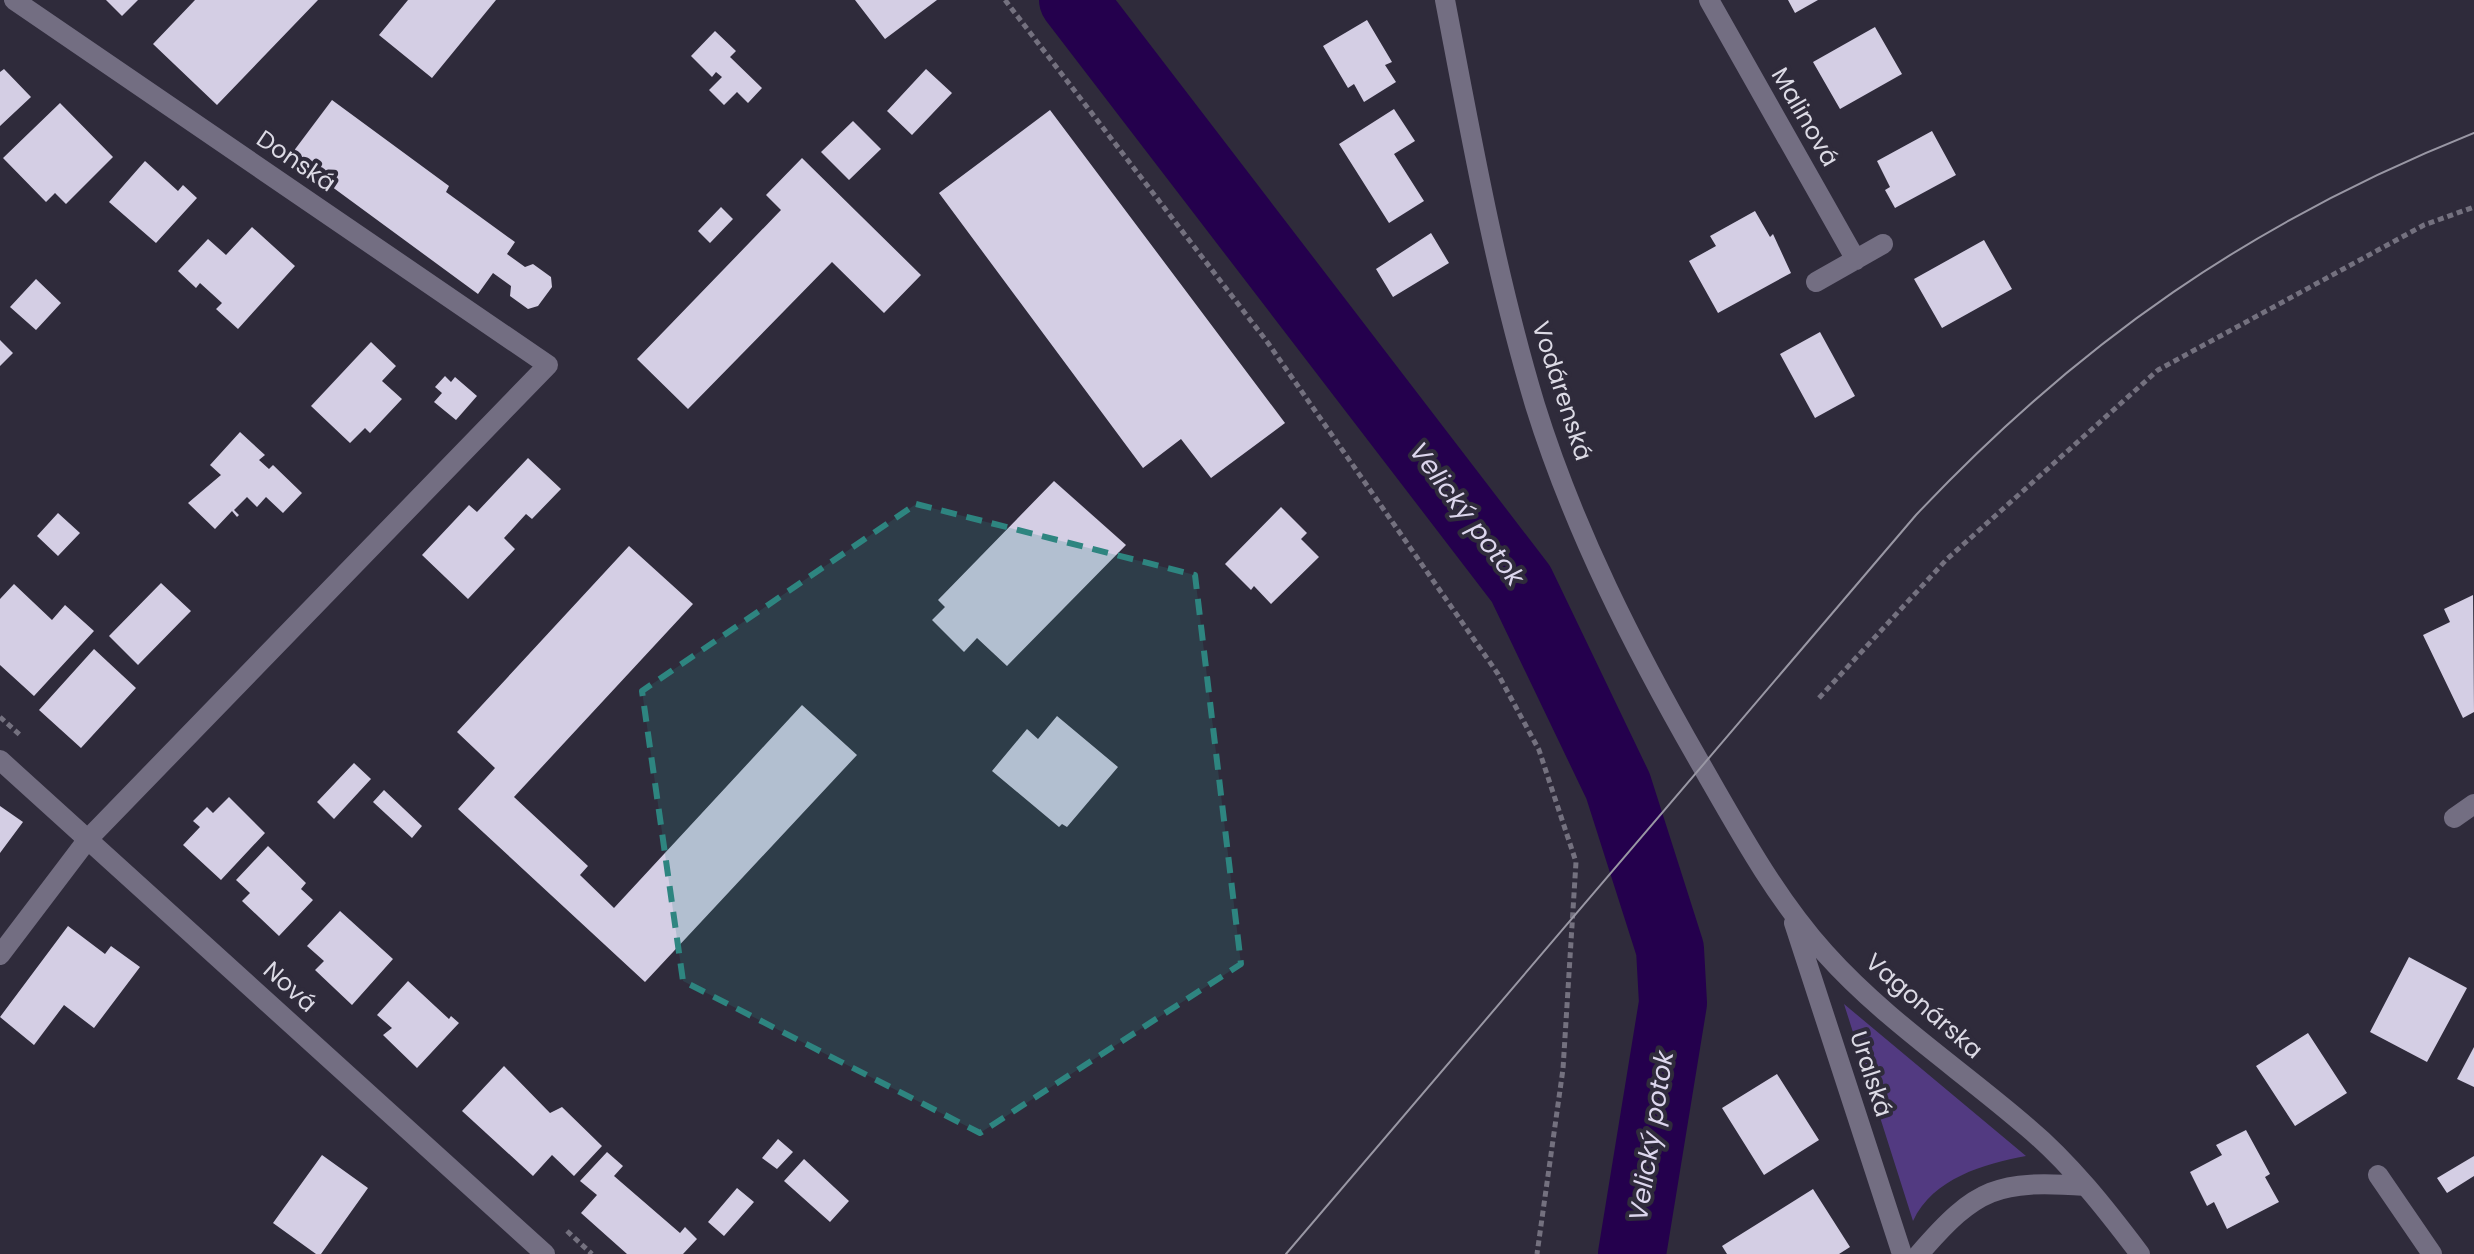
<svg xmlns="http://www.w3.org/2000/svg" width="2474" height="1254" font-family="Poppins,sans-serif">
	<rect width="100%" height="100%" fill="#2f2b3b"/>
	<path fill="#523a81" d="M1844,1004L2026,1156C1984,1164 1933,1178 1913,1221Z"/>
	<g fill="none" stroke-linecap="round" stroke-linejoin="round">
		<path stroke="#24004d" stroke-width="68" d="M1073,0L1521,584L1618,786L1670,949L1673,1003L1632,1254"/>
	</g>
	<path fill="#d4cee4" d="M106,0H138L122,16Z
		M195,0H318L217,105L153,44Z
		M408,0H496L432,78L379,35Z
		M855,0H937L885,39Z
		M1788,0H1818L1795,13Z
		M1367,20L1392,62L1385,65L1396,82L1364,102L1354,84L1348,88L1323,46Z
		M1875,27L1902,74L1840,109L1813,62Z
		M715,31L736,51L730,57L762,88L748,103L737,92L724,105L709,90L722,77L716,72L712,77L691,56Z
		M4,69L31,97L0,126V72Z
		M926,69L952,93L912,135L887,111Z
		M332,100L449,186L446,192L515,242L507,254L525,267L533,264L551,277L552,287L538,306L528,309L510,296L511,286L493,273L478,294L290,156Z
		M60,103L113,157L66,204L55,193L46,202L3,158Z
		M1394,109L1415,141L1394,154L1424,201L1389,223L1339,144Z
		M1050,110L1285,423L1211,478L1181,439L1143,468L939,193Z
		M853,121L881,149L849,180L821,152Z
		M1932,131L1956,175L1895,208L1885,190L1890,187L1877,161Z
		M802,158L921,275L884,313L832,262L688,409L637,359L781,210L766,195Z
		M145,161L178,191L183,185L197,198L156,243L109,202Z
		M721,207L733,219L710,243L698,231Z
		M1755,211L1770,237L1773,234L1791,273L1718,313L1689,261L1716,246L1710,236Z
		M252,227L295,266L238,329L216,309L222,303L200,283L196,288L178,271L208,239L226,255Z
		M1431,233L1449,263L1393,297L1376,269Z
		M1984,240L2012,289L1942,328L1914,279Z
		M36,279L61,303L36,330L10,307Z
		M1820,332L1855,396L1815,418L1780,354Z
		M0,340L13,353L0,366Z
		M371,342L396,366L382,381L402,399L370,433L365,428L350,443L311,406Z
		M445,376L451,382L455,377L477,396L456,420L434,402L442,393L435,387Z
		M240,432L265,455L259,460L269,469L273,465L302,493L283,513L266,497L257,507L247,497L234,510L239,515L237,517L232,511L215,529L188,503L221,475L210,465Z
		M528,458L561,489L532,519L526,514L504,538L515,549L468,599L422,555L469,505L477,512Z
		M1054,481L1126,545L1007,666L977,638L964,652L932,620L945,607L938,600Z
		M1281,507L1307,533L1301,539L1319,557L1271,604L1254,586L1251,590L1225,564Z
		M58,513L80,533L58,556L37,536Z
		M629,546L693,604L514,797L588,866L580,875L614,908L802,705L857,755L645,982L458,809L495,768L457,732Z
		M161,583L191,611L138,665L109,636Z
		M14,584L52,620L65,605L94,631L34,696L0,665V599Z
		M2473,595L2474,712L2463,718L2423,635L2450,622L2444,609Z
		M94,649L136,688L81,748L39,710Z
		M1057,716L1118,767L1067,827L1062,824L1059,827L992,771L1027,729L1038,739Z
		M354,763L371,779L334,819L317,802Z
		M384,790L422,826L412,838L373,802Z
		M229,797L265,833L221,880L183,845L200,827L193,821L207,807L213,813Z
		M0,806L23,822L0,853Z
		M268,846L306,883L301,889L313,900L279,936L242,901L250,893L236,880Z
		M340,911L393,959L352,1005L315,970L324,961L307,946Z
		M68,926L105,954L111,946L140,967L94,1028L64,1005L34,1045L0,1017Z
		M2409,957L2467,988L2427,1062L2370,1032Z
		M408,981L449,1019L451,1016L459,1023L417,1068L383,1035L392,1028L377,1015Z
		M2308,1033L2347,1093L2295,1126L2256,1066Z
		M2474,1047V1087L2457,1079Z
		M504,1066L550,1113L562,1107L602,1146L574,1176L552,1155L533,1176L462,1111Z
		M1777,1074L1819,1140L1764,1175L1722,1108Z
		M2246,1130L2270,1174L2265,1177L2279,1202L2227,1229L2214,1202L2207,1206L2190,1172L2222,1155L2216,1145Z
		M778,1139L793,1152L777,1169L762,1158Z
		M607,1152L623,1166L614,1176L680,1233L685,1227L697,1239L683,1254H627L581,1213L597,1195L580,1181Z
		M322,1155L368,1188L321,1254H316L273,1223Z
		M2474,1156V1176L2447,1193L2437,1178Z
		M804,1159L849,1201L830,1222L784,1181Z
		M737,1188L754,1202L724,1236L708,1222Z
		M1813,1189L1850,1247L1839,1254H1727L1722,1246Z"/>
	<g fill="none" stroke-linecap="round" stroke-linejoin="round">
		<path stroke="#74717f" stroke-width="5" stroke-dasharray="6 4" stroke-linecap="butt" d="M1005,0L1268,343L1498,674L1539,750L1576,862L1563,1069L1537,1254
			M1819,698L1947,559L2158,370L2424,225L2474,207
			M0,717L20,735
			M567,1231L592,1254"/>
		<path stroke="#736e82" stroke-width="20" d="M1445,0C1471,136 1495,272 1535,405C1574,530 1634,648 1699,761C1737,827 1774,896 1825,953C1884,1019 1960,1069 2027,1127C2070,1163 2106,1209 2140,1254
			M1709,0L1856,260
			M1816,282L1883,244
			M0,760L545,1254
			M2454,818L2474,804
			M1794,923L1902,1254
			M0,955L88,839L548,365L14,0
			M2378,1175L2432,1254
			M1919,1254C1977,1187 1997,1180 2086,1186"/>
		<path stroke="#9997a4" stroke-width="2" d="M1286,1254L1916,515C2079,342 2253,221 2474,133"/>
	</g>
	<path fill="#2e8580" fill-opacity="0.2" stroke="#2e8580" stroke-width="6" stroke-dasharray="16 10" stroke-linejoin="round" d="M916,504L1195,575L1241,964L980,1133L683,981L642,691Z"/>
	<g text-anchor="middle" stroke-width="8" stroke-linejoin="round" paint-order="stroke">
		<g font-size="24" fill="#dcdae5" stroke="#2f2b3b">
			<text transform="translate(1805 117) rotate(60)" y="8">Malinová</text>
			<text transform="translate(296 161) rotate(34)" y="8">Donská</text>
			<text transform="translate(1562 391) rotate(72)" y="8">Vodárenská</text>
			<text transform="translate(290 987) rotate(42)" y="8">Nová</text>
			<text transform="translate(1924 1006) rotate(41)" y="8">Vagonárska</text>
			<text transform="translate(1871 1074) rotate(72)" y="8">Uralská</text>
		</g>
		<g font-size="26" font-style="italic" fill="#dcd6ed" stroke="#2f2b3b">
			<text transform="translate(1467 514) rotate(53)" y="9">Velický potok</text>
			<text transform="translate(1651 1136) rotate(-81)" y="9">Velický potok</text>
		</g>
	</g>
</svg>
